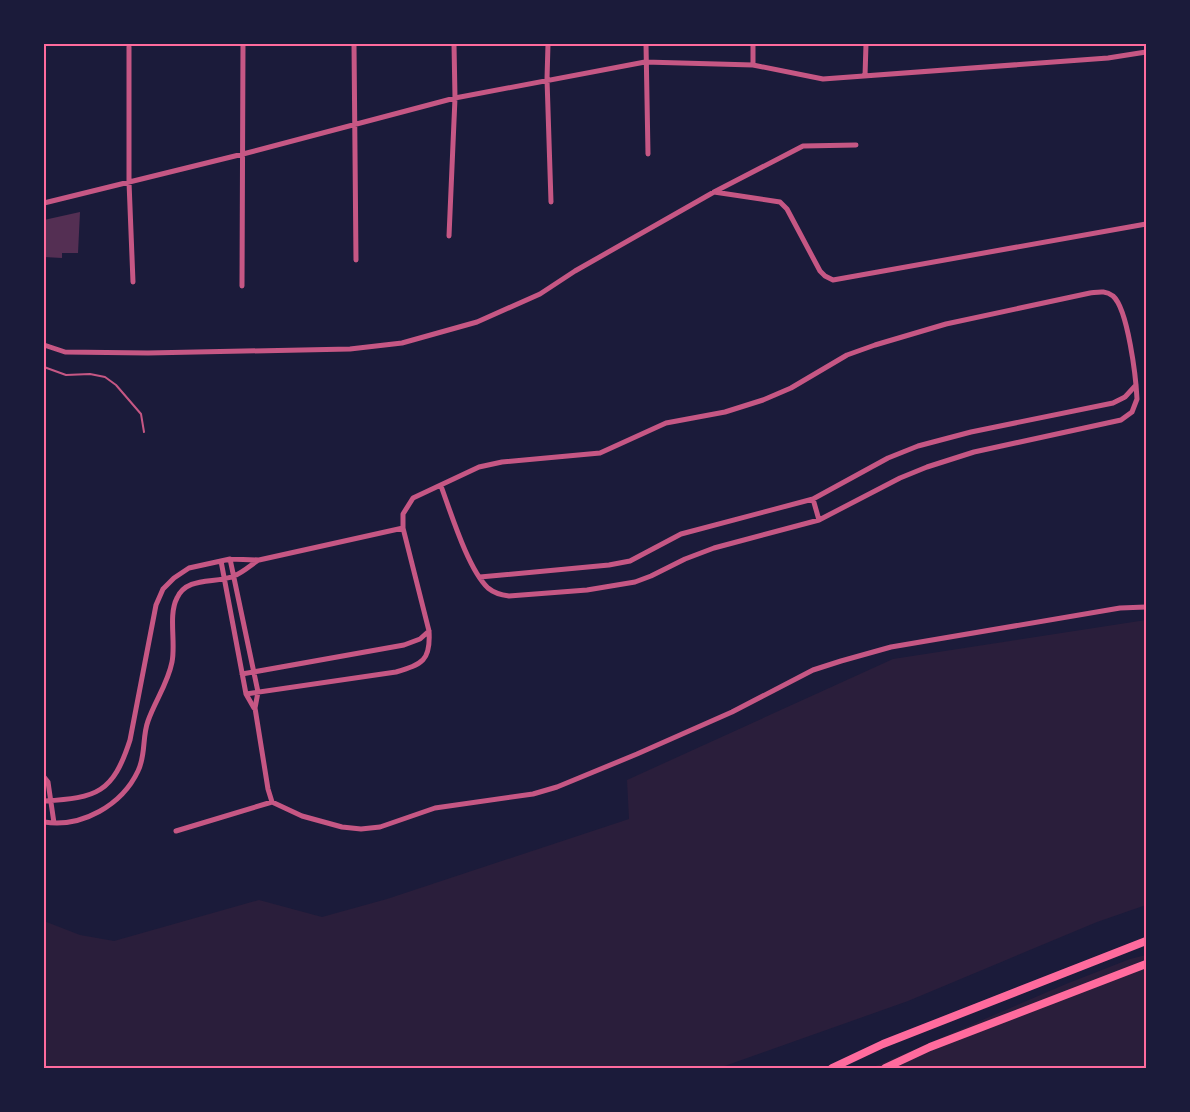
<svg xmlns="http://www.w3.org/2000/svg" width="1190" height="1112" font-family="'Titillium Web',sans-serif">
	<rect width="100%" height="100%" fill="#1b1b3a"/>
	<path fill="#2a1e3b" d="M1146,620V905L1097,922L908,1001L719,1068H44V921L80,935L114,941L259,900L322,917L387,899L629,819L627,780L893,659Z
		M1146,955V1068H871L1066,984L1130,959Z"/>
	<path fill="#542f53" d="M80,212L78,253H62V258L44,257V220Z"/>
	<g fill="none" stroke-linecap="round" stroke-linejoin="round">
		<path stroke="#c65784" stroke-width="2" d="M44,367L66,375L90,374L105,377L116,385L141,414L144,432"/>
		<path stroke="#c65784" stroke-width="5" d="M354,44L356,260
			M548,44L547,79L551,202
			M646,44L648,154
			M129,47V182L133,282
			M753,65V44
			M865,76L866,44
			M714,192L780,202L787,209L820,271L825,276L833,280L1146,224
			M44,203L243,154L455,98L645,62L753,65L823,79L1108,58L1146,52
			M449,236L455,98L454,44
			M242,286L243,44
			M44,345L65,352L148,353L350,349L402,343L477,322L540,294L575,271L714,192L803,146L856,145
			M813,499L819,520
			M230,559L258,692L255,708L268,789L272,802L302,816L342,827L361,829L380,827L435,808L533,794L557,787L637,754L732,712L813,670L841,661L891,647L1120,608L1146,607
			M221,561L246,694L254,708
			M480,577L609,565L630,561L681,534L813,499L888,458L918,446L971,432L1113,403L1125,397L1136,385
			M242,674L404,645L420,639L429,631
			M246,694L396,672C422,664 431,661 429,631L403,528V514L413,498L479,467L502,462L600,453L666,423L725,412L763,400L791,388L847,355L875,345L946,324L1090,293C1099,292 1105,290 1113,296C1128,309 1136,378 1137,399L1132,412L1121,420L974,452L927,467L900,478L819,520L714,548L685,559L651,576L635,582L587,590L509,596C501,595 494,593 488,588C468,569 451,513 441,486
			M44,777L48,782L54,823
			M44,801C97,798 113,793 130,740L156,605L163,589L174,578L189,568L230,559L259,560L403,528
			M44,822C82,828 122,805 138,771C146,755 142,737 148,721C155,701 168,683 172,662C176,643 168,615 177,598C187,576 215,584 234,576C242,573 250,566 257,561
			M176,831L272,802"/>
		<path stroke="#ff6b9d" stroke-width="8" d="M832,1068L883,1044L1146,941
			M885,1068L930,1047L1146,964"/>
	</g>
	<rect width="1190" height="1112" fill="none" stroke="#1b1b3a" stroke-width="90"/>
	<rect x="45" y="45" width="1100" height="1022" fill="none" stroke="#ff6b9d" stroke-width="2"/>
</svg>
